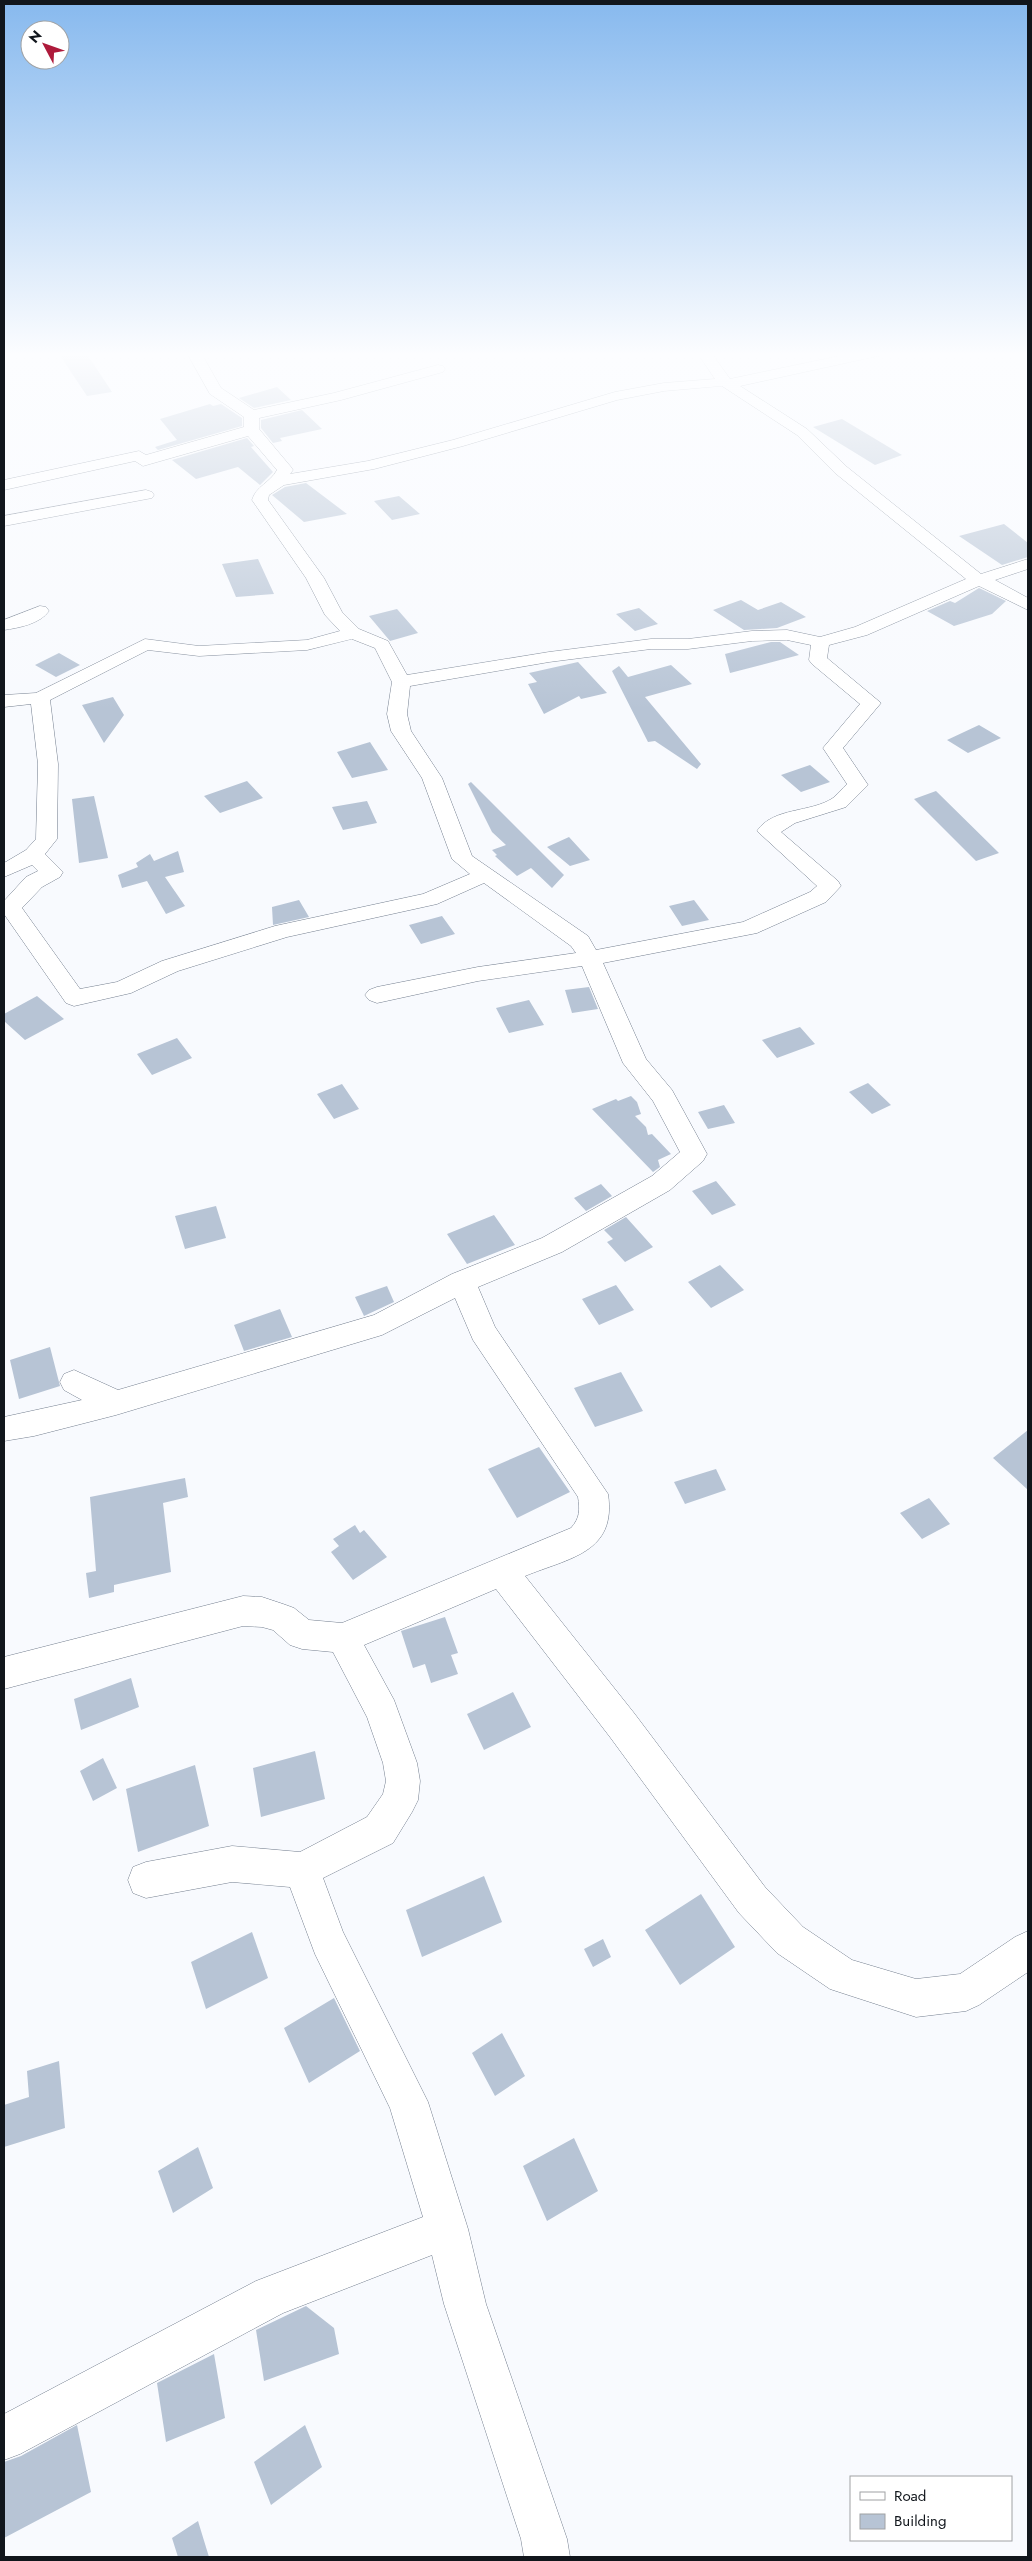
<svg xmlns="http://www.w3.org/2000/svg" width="1032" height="2561" font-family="Jost,sans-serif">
	<rect width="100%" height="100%" fill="#f8fafe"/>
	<path fill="#b7c4d5" d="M57,351H85L112,392L87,396Z
		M277,387L291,400L254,408L239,398Z
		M210,404L213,406L221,404L242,418V426L158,450L155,447L177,440L160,419Z
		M302,410L322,429L280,438L282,441L273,443L261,428V420Z
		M842,419L902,455L875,465L813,427Z
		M247,438L254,446L251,447L273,472L260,485L238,467L196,479L172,460Z
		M306,483L347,514L304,522L272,495L285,487Z
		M399,496L420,514L392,520L374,501Z
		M1004,524L1028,543V557L1002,565L959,536Z
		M258,559L274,594L236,597L222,564Z
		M979,588L1006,601L992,614L954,626L927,611L950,601L955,603Z
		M741,600L758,610L781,602L806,617L777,628L744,630L713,610Z
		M639,608L658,624L635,631L616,614Z
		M397,609L418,633L390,641L369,616Z
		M771,642H780L799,655L730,673L725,654Z
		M59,653L80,665L56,677L35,665Z
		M578,662L607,693L581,699L579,696L544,714L528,684L537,682L529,673Z
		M671,665L692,684L645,697L701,764L697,769L655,741L648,742L612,671L619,666L628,677Z
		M113,697L124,715L104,743L82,705Z
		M979,725L1001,738L968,753L947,740Z
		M370,742L388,770L352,778L337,752Z
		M810,765L830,782L801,792L781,775Z
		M247,781L263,798L220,813L204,796Z
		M471,782L564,875L552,888L531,868L517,876L495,856L497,855L492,850L506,845L492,832L468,784Z
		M936,791L999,853L976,861L914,799Z
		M94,796L108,858L79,863L72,799Z
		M367,801L377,823L343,830L332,807Z
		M569,837L590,860L570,866L547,847Z
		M178,851L184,872L165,877L185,906L166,914L147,881L122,888L118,875L138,867L136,863L150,854L154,861Z
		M299,900L309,917L273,925L272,907Z
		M694,900L709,920L682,926L669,906Z
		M442,916L455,934L421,944L409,925Z
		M589,987L598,1009L572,1013L565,990Z
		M37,996L64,1019L25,1040L4,1021V1014Z
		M529,1000L544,1025L509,1033L496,1008Z
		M800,1027L815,1044L777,1058L762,1040Z
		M177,1038L192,1058L152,1075L137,1054Z
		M868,1083L891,1105L872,1114L849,1092Z
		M342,1084L359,1109L334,1119L317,1094Z
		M631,1096L637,1102L641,1114L635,1116L646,1127L648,1135L652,1134L671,1154L658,1160L660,1167L653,1172L592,1109L616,1099L618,1101Z
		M724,1105L735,1123L708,1129L698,1112Z
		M716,1181L736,1205L712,1215L692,1191Z
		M601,1184L612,1196L586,1211L574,1198Z
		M216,1206L226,1238L185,1249L175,1216Z
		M494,1215L515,1245L467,1264L447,1234Z
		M626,1217L653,1247L625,1262L607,1242L613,1239L604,1230Z
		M720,1265L744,1290L711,1308L688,1282Z
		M616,1285L634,1310L599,1325L582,1299Z
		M387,1286L394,1302L364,1316L355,1297Z
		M280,1309L292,1337L244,1351L234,1325Z
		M50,1347L60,1386L19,1399L10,1360Z
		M621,1372L643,1411L595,1427L574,1388Z
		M1028,1430V1490L993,1458Z
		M539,1447L570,1492L517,1518L488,1469Z
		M716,1469L726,1490L685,1504L674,1482Z
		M185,1478L188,1497L163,1503L171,1572L114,1585V1592L89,1598L86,1573L96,1571L90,1497Z
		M929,1498L950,1524L922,1539L900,1513Z
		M355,1525L360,1533L364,1530L387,1557L353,1580L331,1552L339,1546L333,1539Z
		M445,1617L458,1653L451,1655L458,1674L431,1683L425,1664L413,1668L401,1631Z
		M131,1678L139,1707L81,1730L74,1699Z
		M513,1692L531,1727L484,1750L467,1714Z
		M315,1751L325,1799L261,1817L253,1768Z
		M103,1758L117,1788L93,1801L80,1771Z
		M195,1765L209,1826L138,1852L126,1789Z
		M484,1876L502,1922L422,1957L406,1910Z
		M701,1894L735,1947L680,1985L645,1930Z
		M252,1932L268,1978L206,2009L191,1962Z
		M603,1939L611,1957L593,1967L584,1949Z
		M334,1998L360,2051L309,2083L284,2028Z
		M502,2033L525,2076L495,2096L472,2053Z
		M59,2061L65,2128L4,2147V2105L29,2097L27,2071Z
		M574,2138L598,2191L547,2221L523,2166Z
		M198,2147L213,2188L173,2213L158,2171Z
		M306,2306L334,2328L339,2354L264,2381L256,2330Z
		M214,2354L225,2418L166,2442L157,2383Z
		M77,2425L91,2492L4,2538V2462L21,2456Z
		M305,2425L322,2467L271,2505L254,2462Z
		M198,2521L209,2557H178L172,2538Z"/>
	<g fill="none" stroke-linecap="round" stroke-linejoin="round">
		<defs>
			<path id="minor" d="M186,351H200L221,388L254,410L334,393L438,365L443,366L445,369L443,372L341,400L259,418V429L291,467L293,470L290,474L368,461L453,440L615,392L664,383L715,379L696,351H710L730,379L863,351H889L882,355L740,386L807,429L847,467L981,574L1028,559V569L995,580L1028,598V610L979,586L867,635L829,645L827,658L881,703L843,748L868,785L846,807L795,823L781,832L838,881L841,886L826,902L757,933L603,963L646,1059L672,1090L707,1154L703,1161L670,1190L562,1252L478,1287L495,1327L608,1494C617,1553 569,1558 525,1576L634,1713L765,1887L803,1927L852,1960L916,1979L960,1974L1015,1937L1028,1931V1972L979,2005L966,2011L916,2017L830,1989L777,1953L739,1913L610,1737L496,1589L364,1645L394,1700L417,1763L420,1781L418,1800L412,1812L393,1843L323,1878L343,1932L428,2102L468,2229L486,2304L567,2539L570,2557H524L521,2539L444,2304L432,2255L283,2313L20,2454L4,2460V2414L256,2281L423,2217L390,2108L315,1954L290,1887L232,1882L146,1898L133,1893L128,1880L133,1867L146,1862L232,1846L300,1852L367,1817L383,1794L386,1781L383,1763L367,1717L333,1652L302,1649L290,1645L273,1630L262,1627L243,1626L4,1689V1657L243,1596L262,1597L283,1604L294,1608L309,1620L342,1623L571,1528C580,1518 580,1510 578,1497L473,1340L455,1298L382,1335L116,1415L34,1436L4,1441V1417L82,1400L64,1390L60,1382L64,1374L74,1370L118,1390L374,1315L452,1274L542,1238L652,1176L680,1152L653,1101L623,1063L582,966L478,981L377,1003L369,1000L365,995L369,990L377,987L478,967L576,953L571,946L484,883L437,904L287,937L178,971L131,993L74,1006L66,1003L4,914V901L26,877L38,871L32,865L4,877V863L26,850L36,839L38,764L31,704L4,707V695L36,693L145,639L199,646L307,640L340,631L325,615L306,578L252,500C256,486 270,483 277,470L248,436L143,466L135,461L4,490V480L139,451L146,455L244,427V417L210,394ZM722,386L797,435L835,473L966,579L855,627L820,637L787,630L752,631L688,639H651L549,652L407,675L388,641L359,629L342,612L324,578L268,500L269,495L284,485L374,469L463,446L617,400L664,391ZM352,639L375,648L392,682L387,714L391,731L422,778L452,859L470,874L423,894L275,926L162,961L117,982L80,989L22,908L42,887L60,877L63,872L45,854L57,839L58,764L50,700L148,650L199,656L307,650ZM787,640L811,645L809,660L812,664L860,704L823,748L847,784C843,788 838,794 833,798C811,813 773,807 757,831L817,886L810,892L743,922L596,950L588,936L472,856L442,778L411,731L407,714L410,686L549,662L651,649H688L752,641Z
				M146,490L152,492L154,495L152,498L4,526V516Z
				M40,606L46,607L49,611C40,624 18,628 4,630V620Z"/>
		</defs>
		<use href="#minor" stroke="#747f8f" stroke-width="1"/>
		<use href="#minor" fill="#fff" fill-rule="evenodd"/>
	</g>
	<linearGradient id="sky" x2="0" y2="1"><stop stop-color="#87b9ee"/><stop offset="0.5" stop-color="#fcfdff"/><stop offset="1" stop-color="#fcfdff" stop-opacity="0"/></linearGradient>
	<rect width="1032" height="709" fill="url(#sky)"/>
	<rect width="1032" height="2561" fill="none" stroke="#11161c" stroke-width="10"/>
	<rect x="850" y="2476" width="162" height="65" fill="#ffffff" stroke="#a0a2a4"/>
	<rect x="860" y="2492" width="25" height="8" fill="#ffffff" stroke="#a0a2a4"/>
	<text x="894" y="2501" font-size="15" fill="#11161c">Road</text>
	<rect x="860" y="2514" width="25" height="15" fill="#b7c4d5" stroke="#a0a2a4"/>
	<text x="894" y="2526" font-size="15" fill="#11161c">Building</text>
	<g transform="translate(45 45) rotate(311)"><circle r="24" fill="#ffffff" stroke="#a0a2a4"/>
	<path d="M0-4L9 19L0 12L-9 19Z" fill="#ae1a3b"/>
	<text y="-8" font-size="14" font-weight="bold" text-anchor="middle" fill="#11161c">N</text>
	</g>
</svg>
